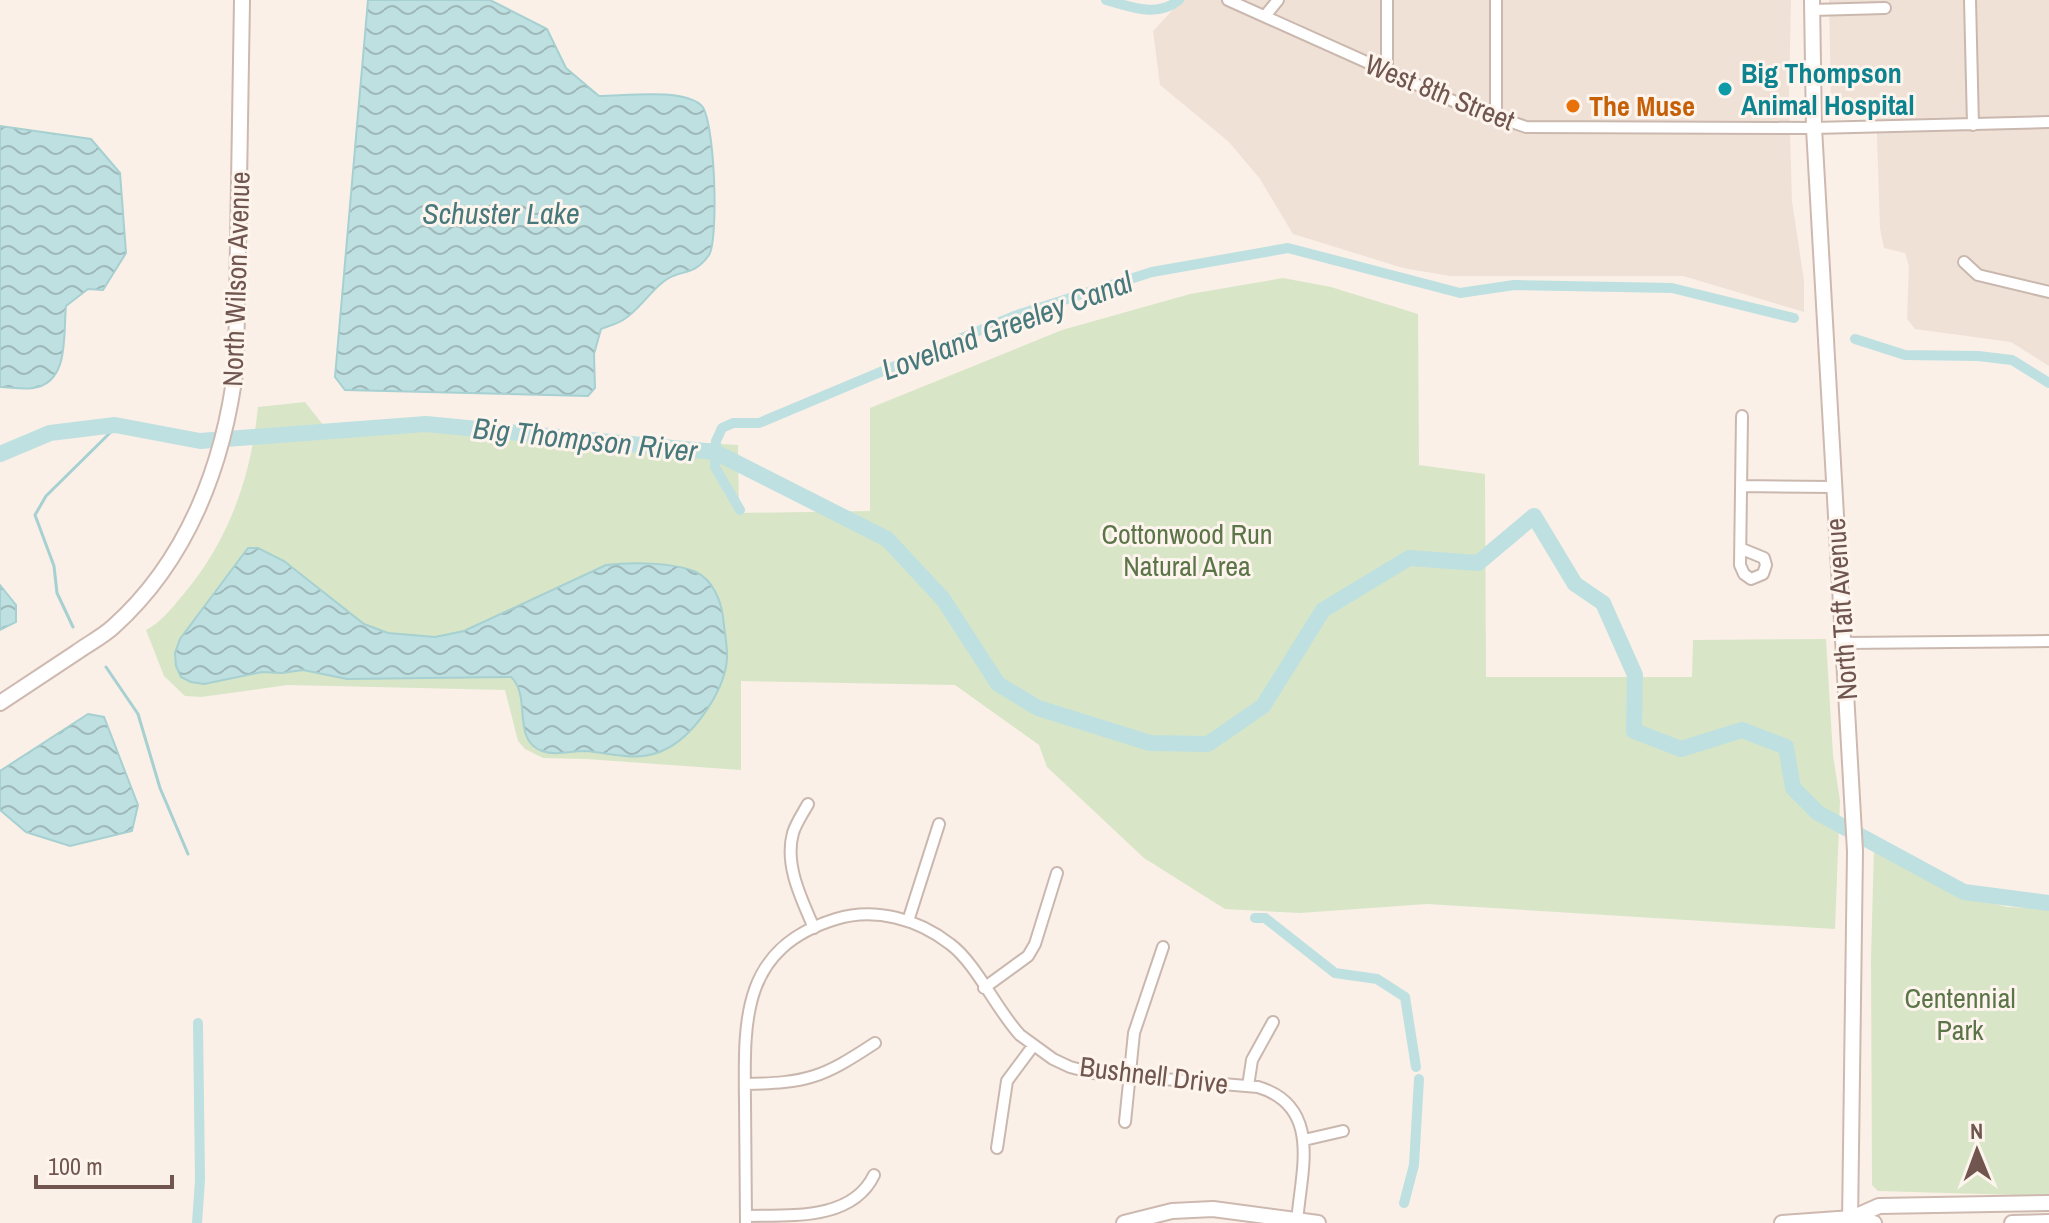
<svg xmlns="http://www.w3.org/2000/svg" width="2049" height="1223" font-family="'Archivo Narrow',sans-serif">
	<defs>
		<pattern id="water-waves" width="16" height="10" patternUnits="userSpaceOnUse" patternTransform="scale(2)"><rect width="16" height="10" fill="#bee0e1"/><path d="M0 5q4-4 8 0t8 0" fill="none" stroke="#9fb8b9"/></pattern>
	</defs>
	<rect width="100%" height="100%" fill="#faf0e7"/>
	<path fill="#f0e1d7" d="M1182,0H1791L1789,98L1792,201L1804,281V312L1683,276H1450L1403,268L1293,234L1260,179L1229,142L1160,85L1153,31Z
		M1829,0H2049V366L2011,342L1915,329L1907,319L1909,266L1905,253L1884,248L1880,228L1876,107L1842,108L1834,105L1831,99Z"/>
	<path fill="#d8e6c7" d="M1283,278L1331,287L1418,314L1419,465L1485,474L1486,677H1692L1693,640L1826,639L1833,755L1840,801L1835,929L1427,904L1300,913L1225,909L1144,858L1047,767L1039,745L955,685L741,681V770L586,759L543,758L525,749L518,741L505,690L288,685L201,697L185,696L164,676L146,630C160,623 172,608 182,596C229,541 251,477 258,407L305,402L328,431L421,421L523,431L738,445L739,513L870,511V408L1062,330L1190,294Z
		M1874,848L1954,893L2007,907L2049,909V1196L1878,1191L1872,1185L1871,958Z"/>
	<path fill="url(#water-waves)" stroke="#a6d0d1" stroke-width="2" d="M368,0H490L547,29L566,68L599,96C625,96 681,88 701,105C715,117 719,239 709,255C693,278 680,268 663,282C649,293 639,310 623,320C617,324 608,326 601,329L594,354L595,388L588,396L345,390L335,377Z
		M0,126L91,139L120,173L126,253L103,290L88,289L66,306C63,334 70,383 33,388C23,390 10,387 0,387Z
		M248,548H258L284,561L364,624L388,633L435,637L464,631L606,565C630,562 673,562 696,572C713,580 721,601 723,617C724,629 727,642 727,654C728,686 696,733 668,748C639,764 614,753 585,751C571,751 555,756 542,751C511,740 532,696 511,677L347,679L303,670L282,673L262,672L204,684L191,682L181,677L176,666L175,653L180,639Z
		M0,585L16,605V622L0,630Z
		M88,714L104,717L138,805L132,831L70,846L26,832L0,810V771Z"/>
	<g fill="none" stroke-linecap="round" stroke-linejoin="round">
		<path stroke="#a6d0d1" stroke-width="3" d="M73,627L57,593L54,566L35,515L46,496L118,425
			M106,667L138,714L160,788L188,854"/>
		<path stroke="#bee0e1" stroke-width="10" d="M1106,0C1132,7 1157,18 1179,0
			M1855,339L1905,355L1978,356L2012,360L2049,383
			M740,510L715,467L716,441L722,428L733,423H759L1014,316L1152,272L1288,248L1460,293L1514,285L1672,288L1794,318
			M1255,918H1265L1335,973L1377,979L1405,997L1416,1067
			M1404,1203L1414,1165L1419,1079
			M197,1223L200,1180L198,1023"/>
		<path stroke="#bee0e1" stroke-width="16" d="M0,454L50,433L115,425L200,441L426,424L715,452L887,539L943,599L998,684L1038,708L1150,743L1208,744L1263,706L1323,610L1409,558L1478,563L1534,516L1575,584L1603,603L1635,675L1634,731L1681,749L1742,730L1786,747L1793,788L1818,813L1964,892L2049,903"/>
		<defs>
			<path id="minor" d="M1228,0L1460,104L1526,127L1814,128L2049,122
				M1387,0V71
				M1970,0L1973,125
				M1812,10L1885,8
				M1265,16L1278,0
				M1496,118V0
				M1964,262L1978,275L2049,292
				M1742,416L1740,565L1744,574L1751,579L1763,574L1766,565L1764,558L1742,549
				M1742,486L1833,487
				M1845,643L2049,641
				M808,804C803,813 796,823 793,833C784,865 802,900 814,928
				M908,921L939,824
				M984,988L1028,956L1035,944L1057,873
				M745,1084C807,1083 822,1078 875,1043
				M1248,1086L1252,1060L1273,1022
				M1125,1122L1134,1033L1163,947
				M1304,1140L1343,1131
				M997,1148L1007,1081L1033,1046
				M746,1216C790,1215 852,1221 874,1175
				M746,1223C746,1183 745,1142 745,1102C744,1020 741,948 836,919C875,907 918,919 950,944C976,963 996,1009 1020,1035L1053,1059L1070,1067L1093,1073L1258,1087C1324,1107 1300,1174 1297,1223"/>
			<path id="secondary" d="M1812,0L1814,128L1855,851L1850,1223
				M0,703C26,686 51,669 77,652C88,644 102,637 113,627C188,560 224,464 236,366L242,0
				M1852,1218L1879,1206L2049,1203
				M1124,1223L1172,1211L1213,1209L1318,1223
				M1782,1223L1852,1218L1874,1223
				M2012,1223L2049,1222"/>
		</defs>
		<use href="#minor" stroke="#cab8af" stroke-width="14"/>
		<use href="#secondary" stroke="#ceb9b0" stroke-width="18"/>
		<use href="#minor" stroke="#fff" stroke-width="10"/>
		<use href="#secondary" stroke="#fff" stroke-width="14"/>
	</g>
	<circle fill="#0f9aa8" stroke="#fdf5ed" stroke-width="3" cx="1725" cy="89" r="8"/>
	<circle fill="#e8710a" stroke="#fdf5ed" stroke-width="3" cx="1573" cy="106" r="8"/>
	<g text-anchor="middle" stroke-width="6" stroke-linejoin="round" paint-order="stroke">
		<g font-size="28" font-weight="bold" fill="#0d838f" stroke="#fdf5ed" text-anchor="start">
			<text x="1741" y="83">Big Thompson<tspan x="1741" dy="32">Animal Hospital</tspan></text>
		</g>
		<g font-size="28" fill="#70564f" stroke="#fdf5ed">
			<text transform="translate(1440 92) rotate(22)" y="10">West 8th Street</text>
			<text transform="translate(236 279) rotate(-88)" y="10">North Wilson Avenue</text>
			<text transform="translate(1841 609) rotate(-94)" y="10">North Taft Avenue</text>
			<text transform="translate(1154 1075) rotate(7)" y="10">Bushnell Drive</text>
		</g>
		<g font-size="28" font-weight="bold" fill="#c56008" stroke="#fdf5ed" text-anchor="start">
			<text x="1589" y="116">The Muse</text>
		</g>
		<g font-size="28" fill="#5b7548" stroke="#fdf5ed">
			<text x="1187" y="544">Cottonwood Run<tspan x="1187" dy="32">Natural Area</tspan></text>
			<text x="1960" y="1008">Centennial<tspan x="1960" dy="32">Park</tspan></text>
		</g>
		<g font-size="30" font-style="italic" fill="#47787b" stroke="#fdf5ed">
			<text x="501" y="224">Schuster Lake</text>
			<text transform="translate(1007 326) rotate(-20)" y="10">Loveland Greeley Canal</text>
			<text transform="translate(585 440) rotate(6)" y="10">Big Thompson River</text>
		</g>
	</g>
	<g transform="translate(1977 1151) rotate(359)" stroke="#fdf5ed" stroke-width="6" paint-order="stroke">
	<path d="M0-6L14 30L0 20L-14 30Z" fill="#70564f"/>
	<text y="-12" font-size="22" font-weight="bold" text-anchor="middle" fill="#70564f">N</text>
	</g>
	<path d="M36 1175v12h136v-12" fill="none" stroke="#70564f" stroke-width="4"/>
	<text x="48" y="1175" font-size="24" fill="#70564f" stroke="#fdf5ed" stroke-width="6" paint-order="stroke">100 m</text>
</svg>
